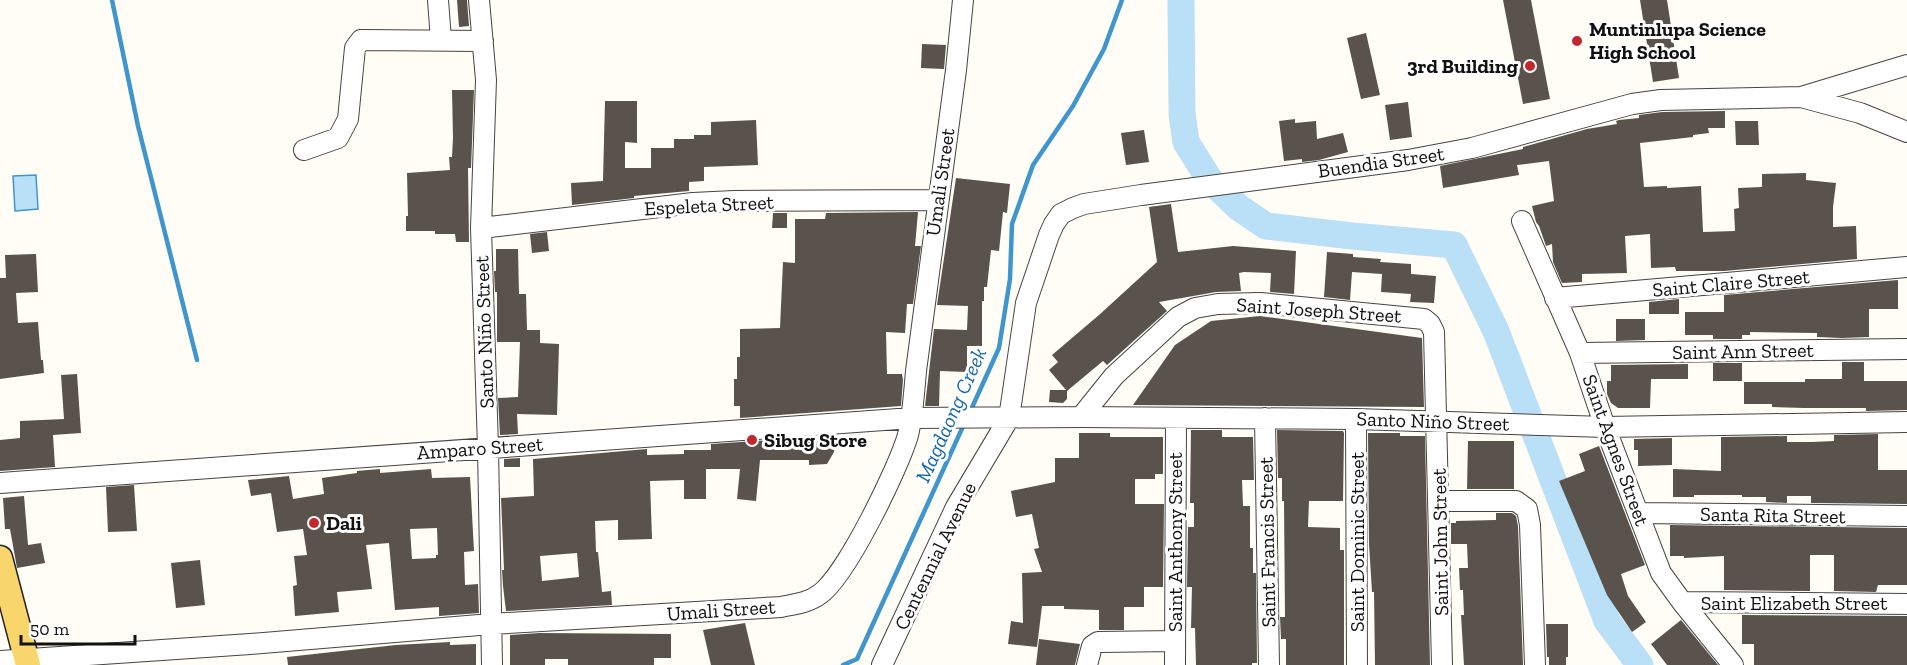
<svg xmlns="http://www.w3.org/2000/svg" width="1907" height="665" font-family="'Zilla Slab',serif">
	<rect width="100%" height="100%" fill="#fffdf5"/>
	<path fill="#b9e0f7" stroke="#3f96cf" stroke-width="1.5" d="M36,175L38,209L15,211L13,176Z"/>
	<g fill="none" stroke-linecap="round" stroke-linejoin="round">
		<path stroke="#3f96cf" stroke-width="4.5" d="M112,0L138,126L197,360
			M970,412L999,348L1010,279L1012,224L1033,165L1073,106L1104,49L1122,0
			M843,665L857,659L965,422"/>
		<path stroke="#b9e0f7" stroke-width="27" d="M1181,0L1182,114L1186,142L1209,179L1238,207L1266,226L1352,236L1454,245L1496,331L1607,621L1640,665"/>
	</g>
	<path fill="#5a524d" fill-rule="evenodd" d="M457,0H467L469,26L459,27Z
		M1503,0H1531L1550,99L1523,104Z
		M1640,0H1667L1679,78L1653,82Z
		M1366,33L1380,95L1361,99L1347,38Z
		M922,44L946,45L944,69L921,68Z
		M452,90H474L471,168H468L469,242H456L455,234H435V231H406V216H408L407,173L450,170L449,157H452L453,138Z
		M605,101H637V143L625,142V168H651V148H674V139H694V135H711V122L756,120L758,165L704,167V181L689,182V191L634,196V198L572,205L571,183L603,181Z
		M1408,102L1412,137L1390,140L1385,105Z
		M1725,111V128H1708L1709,133L1693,135V137L1640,143L1644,187L1667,186V188L1701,186L1703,232L1735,231L1734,209L1739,208L1738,188L1762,187V174L1806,173V180L1836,183L1833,207V227L1856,226L1857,259L1724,271H1676L1675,267L1651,268L1650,234L1625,236L1627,273L1582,274V282L1562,283L1553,262L1552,244L1546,246L1539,226L1536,222L1532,206L1554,201L1549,161L1517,165L1519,175L1443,188L1440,166L1523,149V147L1587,129L1617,124L1616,121L1619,120L1639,118V115L1662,112Z
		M1295,119V123L1316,121L1317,139L1343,133L1348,152L1319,160L1302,162V159L1284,161L1279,121Z
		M1735,121H1758L1759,145H1736Z
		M1144,130L1149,162L1126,165L1121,133Z
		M956,178L1010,184L1007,213L1003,212L999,251L991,250L987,287H984V301H982V346H967V372L940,371L939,406H925L934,329L967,330L968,306L937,305Z
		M1171,204L1178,252L1233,246L1296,251L1294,294L1270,292L1271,273L1244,272L1239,273L1241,291L1216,292L1159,302L1167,311L1138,337L1107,365L1103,361L1067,391V399L1063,403L1049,402L1050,390H1066L1049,370L1058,362L1052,355L1099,315L1157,262L1149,207Z
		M918,212L915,246H921L913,304H907L905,333L886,332L887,374H902L903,380L901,406L740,418V406H734V379H737V357H740V329L780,328L783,262L795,263V219H825L826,213Z
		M773,213H787V228H772Z
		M547,232L549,251L532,253L530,234Z
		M496,249H518L519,294H526L527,330H540V343L559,344L557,415L517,414L518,434L500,435L498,398L518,397L520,342H497V292H495L494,271H496Z
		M1327,252L1353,254V257L1381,259L1380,262L1411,264V274L1436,276L1434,303L1410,302L1411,294L1381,292L1382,274L1352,272L1350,300L1324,297Z
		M36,254L38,292L16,293L18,323L38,322L41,360H43L44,373L0,379V278H6L5,255Z
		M1898,280V309H1869V337L1842,338L1817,337V333L1750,332V335H1742V339H1713V335H1685V312H1724V295Z
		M1679,299V314H1649V302Z
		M1260,316L1422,338L1424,407L1133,405L1175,345L1211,321Z
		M1616,319H1645V340L1616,341Z
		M1842,362H1864V381H1907V410L1866,411V408H1805L1772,407V404H1744V382H1805V379H1842Z
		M1713,363H1742V381H1713Z
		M1688,364V379H1651L1650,408H1618L1611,403L1607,394V381H1611V365Z
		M77,374L81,433L53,435L55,467L0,471V440L20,438V421L64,419L61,375Z
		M1191,430H1222V437H1253L1254,480H1242L1243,506H1250V548H1253V573H1256L1257,663H1252V665H1196L1195,628H1191L1192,587H1187L1188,527H1194V503H1190Z
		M1277,430L1343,431L1344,433L1343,501H1309L1308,527L1340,528V550H1344V665H1286V639H1281L1280,617H1285L1284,501H1282V478H1278Z
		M1079,433H1110V437H1163V474H1155V479H1135V504H1164L1163,587H1144V607H1124V630H1099V610L1064,609V606H1042L1037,647L1008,644L1011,621L1023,623L1022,573L1042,572L1034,549L1039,548L1032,514L1016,517L1011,491L1055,482V458H1079Z
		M1368,433H1400V436H1425L1430,665H1375L1374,592H1372L1369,544Z
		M1878,434V470H1907V504L1811,503V496H1787V503L1766,502V497H1742V495H1694V497H1673V469L1721,471V437L1787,436V442H1812L1834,441V435Z
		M833,436L834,452L827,464L809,465V460H760L756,501L737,499L740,469H706V499H684V480L650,481L652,539L618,540V520L595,521L596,552H598L602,592L611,591L612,605L506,611L503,586L502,570H504L501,498L534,496L533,459L647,449V455L684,454V450H711V444ZM577,553L579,577L542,581L540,556Z
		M1672,438V465L1638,466V450H1634V439Z
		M1468,441H1514V489H1467Z
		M1599,446L1645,565L1621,574L1628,596L1646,622L1632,632L1607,595L1559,481L1585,471L1579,454Z
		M520,458V467H504V459Z
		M380,469V473L431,469L432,478L470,477L474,551L464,552L465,585L478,584L479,613L439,616V607L395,610L389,543L366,545L372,589L337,592L339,612L295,616L293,586L297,585L294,556L307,555L303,529L277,532L271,493L251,496L248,480L289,476L293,499L324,494L322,478L357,473V471ZM437,528L438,555H436V558L412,559L410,529Z
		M134,485L137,531L108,532L106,487Z
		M24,496L28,545L41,543L45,563L17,568L10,529H5L3,498Z
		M1496,513H1512L1516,516L1518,526L1523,665H1464L1461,615H1464L1463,590H1460L1459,568H1468L1467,544H1451V523H1456V521L1496,520Z
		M1670,525L1907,528V585H1878L1876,592L1834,591V555H1810V591L1724,590V556L1684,558V556H1670Z
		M200,560L205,605L176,608L171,563Z
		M1742,615L1907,616V665H1754V644H1742Z
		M1681,620L1718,665H1667L1651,644Z
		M745,623L755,665H711L703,630Z
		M1546,624H1568V657H1566V665H1549V657H1547Z
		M540,633L671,634V658H654V665H568V659H545V665H510V635Z
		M1039,639L1080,644L1075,665H1036Z
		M450,642V645L476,644V665H288L287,657L396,645Z"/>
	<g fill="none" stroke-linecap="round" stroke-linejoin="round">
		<defs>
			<path id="minor" d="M438,0L441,40
				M479,0L486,80L481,228L488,448L492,665
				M1801,97L1860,113L1907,132
				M304,150L338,138L348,119L355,48L361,40L483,41
				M1522,221L1580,353L1605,427L1661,573L1682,602L1733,665
				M481,228L693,203L734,201L938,200
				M1555,298L1907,267
				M1580,353L1907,349
				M1081,417L1114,376L1178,317L1195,308L1218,304L1260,303L1424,319L1430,324L1434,332L1442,665
				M1265,418L1269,665
				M1356,419L1357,665
				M0,483L912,418L1081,417L1356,419L1605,427L1907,422
				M1439,501H1516L1527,509L1530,525L1535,665
				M1639,513L1907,516
				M1682,602L1907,604
				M0,661L250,644L491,624L781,607C795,604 808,603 820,594C846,576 899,467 908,435C913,414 914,393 916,371L956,70L963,0
				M882,665L956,507L1009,418L1026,303L1049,235L1054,224L1061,214L1073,208L1084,204L1141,195L1408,160L1472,148L1632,104L1661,100L1801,97L1907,65
				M1087,665L1092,646L1098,642L1175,641
				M1175,665L1176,418"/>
			<path id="major" d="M0,558L28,665"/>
		</defs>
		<use href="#minor" stroke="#444" stroke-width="22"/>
		<use href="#major" stroke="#222" stroke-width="27"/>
		<use href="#minor" stroke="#fff" stroke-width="20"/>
		<use href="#major" stroke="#f9d66b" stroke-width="24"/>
	</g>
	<g fill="#c4262e" stroke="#fff" stroke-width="2">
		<circle cx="1577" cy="41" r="6"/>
		<circle cx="1530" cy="66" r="6"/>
		<circle cx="752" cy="440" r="6"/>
		<circle cx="314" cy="523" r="6"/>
	</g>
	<g text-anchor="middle" stroke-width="6" stroke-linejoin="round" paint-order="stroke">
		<g font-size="20" font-weight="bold" fill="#111" stroke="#fff" text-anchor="start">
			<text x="1589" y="36">Muntinlupa Science<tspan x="1589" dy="23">High School</tspan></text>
			<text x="1518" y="73" text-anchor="end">3rd Building</text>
			<text x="764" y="447">Sibug Store</text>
			<text x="326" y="530">Dali</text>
		</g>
		<g font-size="20" fill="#111" stroke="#fff">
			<text transform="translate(1381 162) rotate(-8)" y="7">Buendia Street</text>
			<text transform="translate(940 182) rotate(-82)" y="7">Umali Street</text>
			<text transform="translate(709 205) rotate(-3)" y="7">Espeleta Street</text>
			<text transform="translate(1731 283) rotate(-5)" y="7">Saint Claire Street</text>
			<text transform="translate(1319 310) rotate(4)" y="7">Saint Joseph Street</text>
			<text transform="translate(484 332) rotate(-92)" y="7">Santo Niño Street</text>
			<text transform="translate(1743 351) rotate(-1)" y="7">Saint Ann Street</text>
			<text transform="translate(1433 421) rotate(2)" y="7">Santo Niño Street</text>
			<text transform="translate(480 448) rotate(-4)" y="7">Amparo Street</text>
			<text transform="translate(1616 450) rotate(70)" y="7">Saint Agnes Street</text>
			<text transform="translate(1773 515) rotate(1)" y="7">Santa Rita Street</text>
			<text transform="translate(1175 542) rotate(-90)" y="7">Saint Anthony Street</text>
			<text transform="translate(1267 542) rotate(-91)" y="7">Saint Francis Street</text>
			<text transform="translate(1357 542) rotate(-90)" y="7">Saint Dominic Street</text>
			<text transform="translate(1440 542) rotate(-91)" y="7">Saint John Street</text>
			<text transform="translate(935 556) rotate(-64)" y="7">Centennial Avenue</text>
			<text x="1794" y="610">Saint Elizabeth Street</text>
			<text transform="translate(721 610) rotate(-4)" y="7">Umali Street</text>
		</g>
		<g font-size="21" font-style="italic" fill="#1768a6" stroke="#fff">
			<text transform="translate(951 415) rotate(-66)" y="7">Magdaong Creek</text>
		</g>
	</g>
	<path d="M21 635v9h114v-9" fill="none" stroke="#111111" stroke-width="3"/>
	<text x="30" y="635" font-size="18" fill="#111111" stroke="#ffffff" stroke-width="4.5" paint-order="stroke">50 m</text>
</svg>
